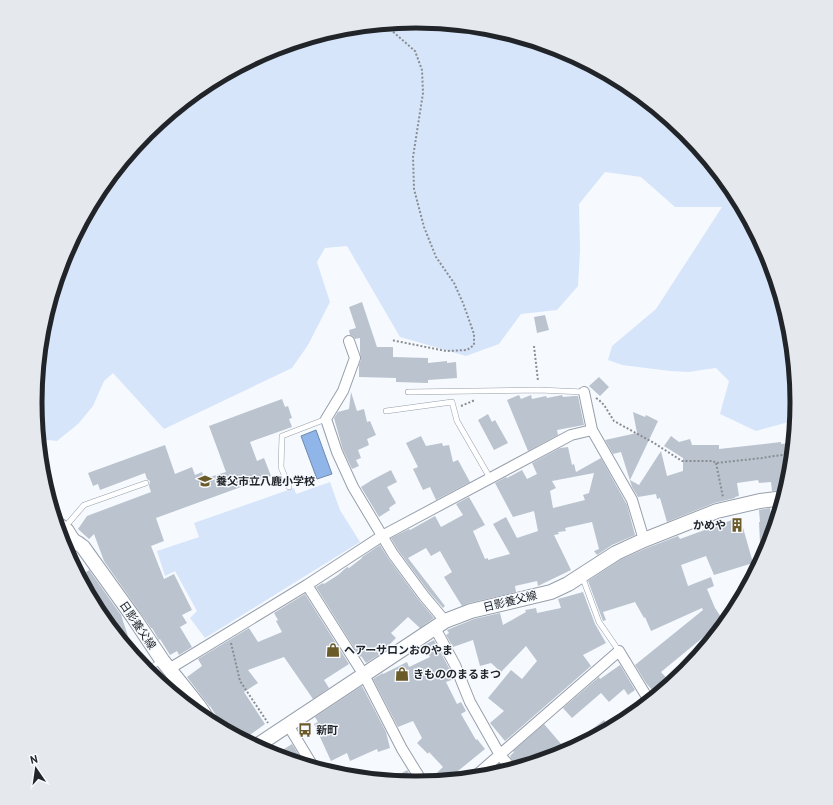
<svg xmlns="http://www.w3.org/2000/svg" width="833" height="805" font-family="'PT Sans','Noto Sans JP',sans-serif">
	<rect width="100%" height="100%" fill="#f6faff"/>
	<path fill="#d6e5fa" d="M417,21L491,28L563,50L629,85L686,133L734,191L769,257L791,328L798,403L796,420L756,431L720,414L729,381L716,368L688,372L670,371L622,365L608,360L612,346L656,309L722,207H675L641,177L605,172L579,204L580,250L578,286L557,310L521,314L499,344L466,356L400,337L347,246L325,248L317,262L330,302L308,345L292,368L164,429L113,373L104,381L93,406L78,424L57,441L39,439L35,402L42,328L64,256L99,190L147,133L205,85L271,50L342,28Z
		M330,482L340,510L360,542L205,638L190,618L197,611L175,571L165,576L157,551L199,537L194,523L294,488L296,494Z"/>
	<path fill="#8fb5e9" stroke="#6e8aaf" d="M316,430L332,474L317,479L301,436Z"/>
	<path fill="#bac3ce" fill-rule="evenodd" d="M362,302L377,347H393V357L428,358V363L447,361V363L456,362L457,378L428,380V383L396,382V378L359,377V365L361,360L360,352V338L355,339L353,336L350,335L349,330L356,328L349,307Z
		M545,315L549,330L537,333L534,317Z
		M599,377L609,387L600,396L589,386Z
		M351,392L357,411L364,409L367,422L370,421L376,435L367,439L369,445L358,450L361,458L356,460L359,466L352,469L343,450L334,418L338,412L349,409Z
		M519,395L521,399L531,395L532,399L546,396L547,398L562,395L563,397L574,396H578L584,425L557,430L558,435L528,451L507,400Z
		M282,399L285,407L288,406L292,418L289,419L292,427L250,442L257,461L264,458L271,476L156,518L164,541L151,546L164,579L174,574L192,610L182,615L187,623L180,627L192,647L179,655L177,651L170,655L160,639L159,640L152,628H151L104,561L94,534L89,539L78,529L87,516L151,492L149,486L150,481L147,479L145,473L100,490L98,484L93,486L88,473L165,445L175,474L192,467L195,475L202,472L204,479L226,472L209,426Z
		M633,412L645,417L646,415L658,421L630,480L639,485L661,451L667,476L683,471V458L664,446L671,436L679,442L690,439L692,445H719V449L781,442V444L791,443L793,456L791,471L782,472L784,490L772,491L771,482L759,483L758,480L737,483L739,496L735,497V498L714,503L667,522L660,498L657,499L656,494L638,497L632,487L621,452L613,454L605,440L637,433Z
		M488,414L492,422L495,420L508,443L494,450L478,420Z
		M421,436L426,446L442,443L443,446L449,445L453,462L458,460L470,482L436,500L430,487L423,490L413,469L418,467L406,443Z
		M568,447L572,465L574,464L576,472L601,458L627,505L635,535L612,545L597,555L594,551L599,549L592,522L565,528L566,531L558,532L559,534L554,535L571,570L538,586L537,581L515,586L516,592L469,603L462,606L444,577L452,572L440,551L431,556L426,548L408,558L445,606L443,608L429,592L398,550L391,538L409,529L410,530L435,516L441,527L463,515L456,504L469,497L485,525L473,531L485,559L488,558V560L510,554L493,524L506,517L517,538L538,531L534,511L513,517L495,483L506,477L507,478L522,470L527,479L537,474L532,463L560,448ZM594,473L589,493L583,495L585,500L553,508L550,491L556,488L552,481Z
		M391,470L397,482L387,487L396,503L389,508L390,510L379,517L361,487L372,480Z
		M770,508L771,514H780L775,528H772V539L769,549L761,564L759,522H760L759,510Z
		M740,517L753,563L714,575L706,556L681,565L688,586L711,577L714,586L707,589L715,608L723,620L710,628L712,630L661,672L672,684L657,696L646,683L635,665L703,610L702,608L651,631L645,617L644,618L635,602L603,612L606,620L603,621L588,581L620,560L647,548L678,536L680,539Z
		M380,545L388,558L419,600L434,618L420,628L408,617L391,633L396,638L384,650L385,651L366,663L361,656L360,657L316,587L323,583L324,584L338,575L347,567L349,568L362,558V557Z
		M89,570L121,615L135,657H134L99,614L79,577Z
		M583,592L595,624L606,643L583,655L591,666L505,741L490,723L504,711L488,698L511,670L522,679L537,661L526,646L501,672L491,663L480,666L473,640L453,647L446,635L449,633L447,630L474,619L500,613L503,625L526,612L525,610L536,608L537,613L561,608L558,599Z
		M305,594L349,664L324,680L329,688L313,699L284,657L248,670L258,683L244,692L265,724L243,740L226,731L210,706V707L187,677L202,666L198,659L249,628L258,642L282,632L276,621L278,620L274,613Z
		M434,640L449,668L454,679L446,682L457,704L461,702L466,711L461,714L476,740L477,739L485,749L453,775L457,780L429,783V780L443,767L429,752L428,754L417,743L422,738L413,721L398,727L373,679L383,673V674L407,662L409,667L430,657L424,645Z
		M620,665L635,690L628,695L624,689L609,702L601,693L572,718L563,708L599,677L600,679Z
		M362,686L386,732L390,748L378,752L377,749L350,761L347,753L331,761L314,724L318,722L315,717Z
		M174,688L186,703L185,704L170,691Z
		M604,720L611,729L580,746L577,741Z
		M544,724L568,752L562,755L519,768L510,757H511L510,756L514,752L513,751Z
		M292,744L305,765L273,756Z
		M500,765L506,772L491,777H484Z
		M407,770L416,784L389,781Z"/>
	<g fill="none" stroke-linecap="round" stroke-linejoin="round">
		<defs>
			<path id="lane" d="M408,392L539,390L584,392
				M386,411L452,402L457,421L490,478
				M289,487L281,467L282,436L326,419
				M65,527L84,505L146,483
				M582,576L599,622L619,651
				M145,670L150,668L161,661"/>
			<path id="street" d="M349,341L355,358L343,391L326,419L337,452L353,487L393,554L424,596L445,621
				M584,392L592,430
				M55,520L68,529L75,540
				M307,585L364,675L402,749L423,783
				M435,628L455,665L470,702L500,755L513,770
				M169,669L307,585L382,536L571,435L592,430L632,500L644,540
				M288,725L314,768
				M473,778L619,651L650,702"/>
			<path id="secondary" d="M60,536C70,538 76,541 83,547L134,618L162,660L198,705L210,723
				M255,747L445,621L471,611L551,592L568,584L616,553L644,540L717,511L760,501L784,498"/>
		</defs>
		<use href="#lane" stroke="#979fab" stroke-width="6"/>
		<use href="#street" stroke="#979fab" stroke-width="12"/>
		<use href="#secondary" stroke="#979fab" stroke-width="16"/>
		<path stroke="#898d92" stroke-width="2" stroke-dasharray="2 2" stroke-linecap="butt" d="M384,24L399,37L415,51L422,70L423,93L413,157L414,189L424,227L436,257L454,283L463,303L474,334V345L467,350L446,351L391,340
			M534,346L538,381
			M596,398L599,400L604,405L614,421L654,443L682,461H713L716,463L762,458L774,456L793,454
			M461,406L475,400
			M716,463L723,497
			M231,643L240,681L268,723"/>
		<use href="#lane" stroke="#fff" stroke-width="5"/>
		<use href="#street" stroke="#fff" stroke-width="10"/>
		<use href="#secondary" stroke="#fff" stroke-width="14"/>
	</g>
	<defs>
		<symbol id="school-bare" viewBox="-9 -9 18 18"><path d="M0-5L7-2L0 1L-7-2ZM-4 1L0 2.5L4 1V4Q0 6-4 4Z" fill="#6b5b29" stroke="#f6faff" stroke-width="2.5" paint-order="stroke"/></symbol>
		<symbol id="building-bare" viewBox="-9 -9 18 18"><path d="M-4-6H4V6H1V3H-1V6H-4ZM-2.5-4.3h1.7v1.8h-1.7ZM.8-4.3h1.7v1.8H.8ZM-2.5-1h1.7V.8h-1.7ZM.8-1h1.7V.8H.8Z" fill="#6b5b29" stroke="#f6faff" stroke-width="2.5" paint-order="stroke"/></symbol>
		<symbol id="shop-bare" viewBox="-9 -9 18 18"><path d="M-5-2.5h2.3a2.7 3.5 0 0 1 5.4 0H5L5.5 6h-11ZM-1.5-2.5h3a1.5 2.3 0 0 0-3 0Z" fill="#6b5b29" stroke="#f6faff" stroke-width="2.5" paint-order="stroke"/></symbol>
		<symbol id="bus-bare" viewBox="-9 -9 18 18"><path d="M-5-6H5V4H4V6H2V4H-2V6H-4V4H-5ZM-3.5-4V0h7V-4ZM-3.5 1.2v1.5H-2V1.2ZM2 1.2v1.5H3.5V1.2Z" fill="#6b5b29" stroke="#f6faff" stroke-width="2.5" paint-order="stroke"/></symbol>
	</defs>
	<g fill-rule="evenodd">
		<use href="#school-bare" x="195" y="471" width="20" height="20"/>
		<use href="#building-bare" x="727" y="515" width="20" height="20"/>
		<use href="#shop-bare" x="323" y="640" width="20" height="20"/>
		<use href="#shop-bare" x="392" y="664" width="20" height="20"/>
		<use href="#bus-bare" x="295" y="720" width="20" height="20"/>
	</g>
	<g text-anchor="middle" stroke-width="3" stroke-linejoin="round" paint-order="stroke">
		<g font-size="11" font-weight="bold" fill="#212529" stroke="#f6faff" text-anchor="start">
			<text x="216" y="485">養父市立八鹿小学校</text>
			<text x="726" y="529" text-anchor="end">かめや</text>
			<text x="344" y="654">ヘアーサロンおのやま</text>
			<text x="413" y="678">きもののまるまつ</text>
			<text x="316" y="734">新町</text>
		</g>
		<g font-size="11" fill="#212529" stroke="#f6faff">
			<text transform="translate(510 601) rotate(-14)" y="4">日影養父線</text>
			<text transform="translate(138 625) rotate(56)" y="4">日影養父線</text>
		</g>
	</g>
	<path d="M0 0H833V805H0ZM42 402a374 374 0 1 1 748 0a374 374 0 1 1-748 0Z" fill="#e5e9ee" fill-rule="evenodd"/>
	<path fill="none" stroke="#212529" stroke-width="5" d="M42 402a374 374 0 1 1 748 0a374 374 0 1 1-748 0Z"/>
	<g transform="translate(36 769) rotate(347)" stroke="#f6faff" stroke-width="3" paint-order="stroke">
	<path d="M0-3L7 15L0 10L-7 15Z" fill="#212529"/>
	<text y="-6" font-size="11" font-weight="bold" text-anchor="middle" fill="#212529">N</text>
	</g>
</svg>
